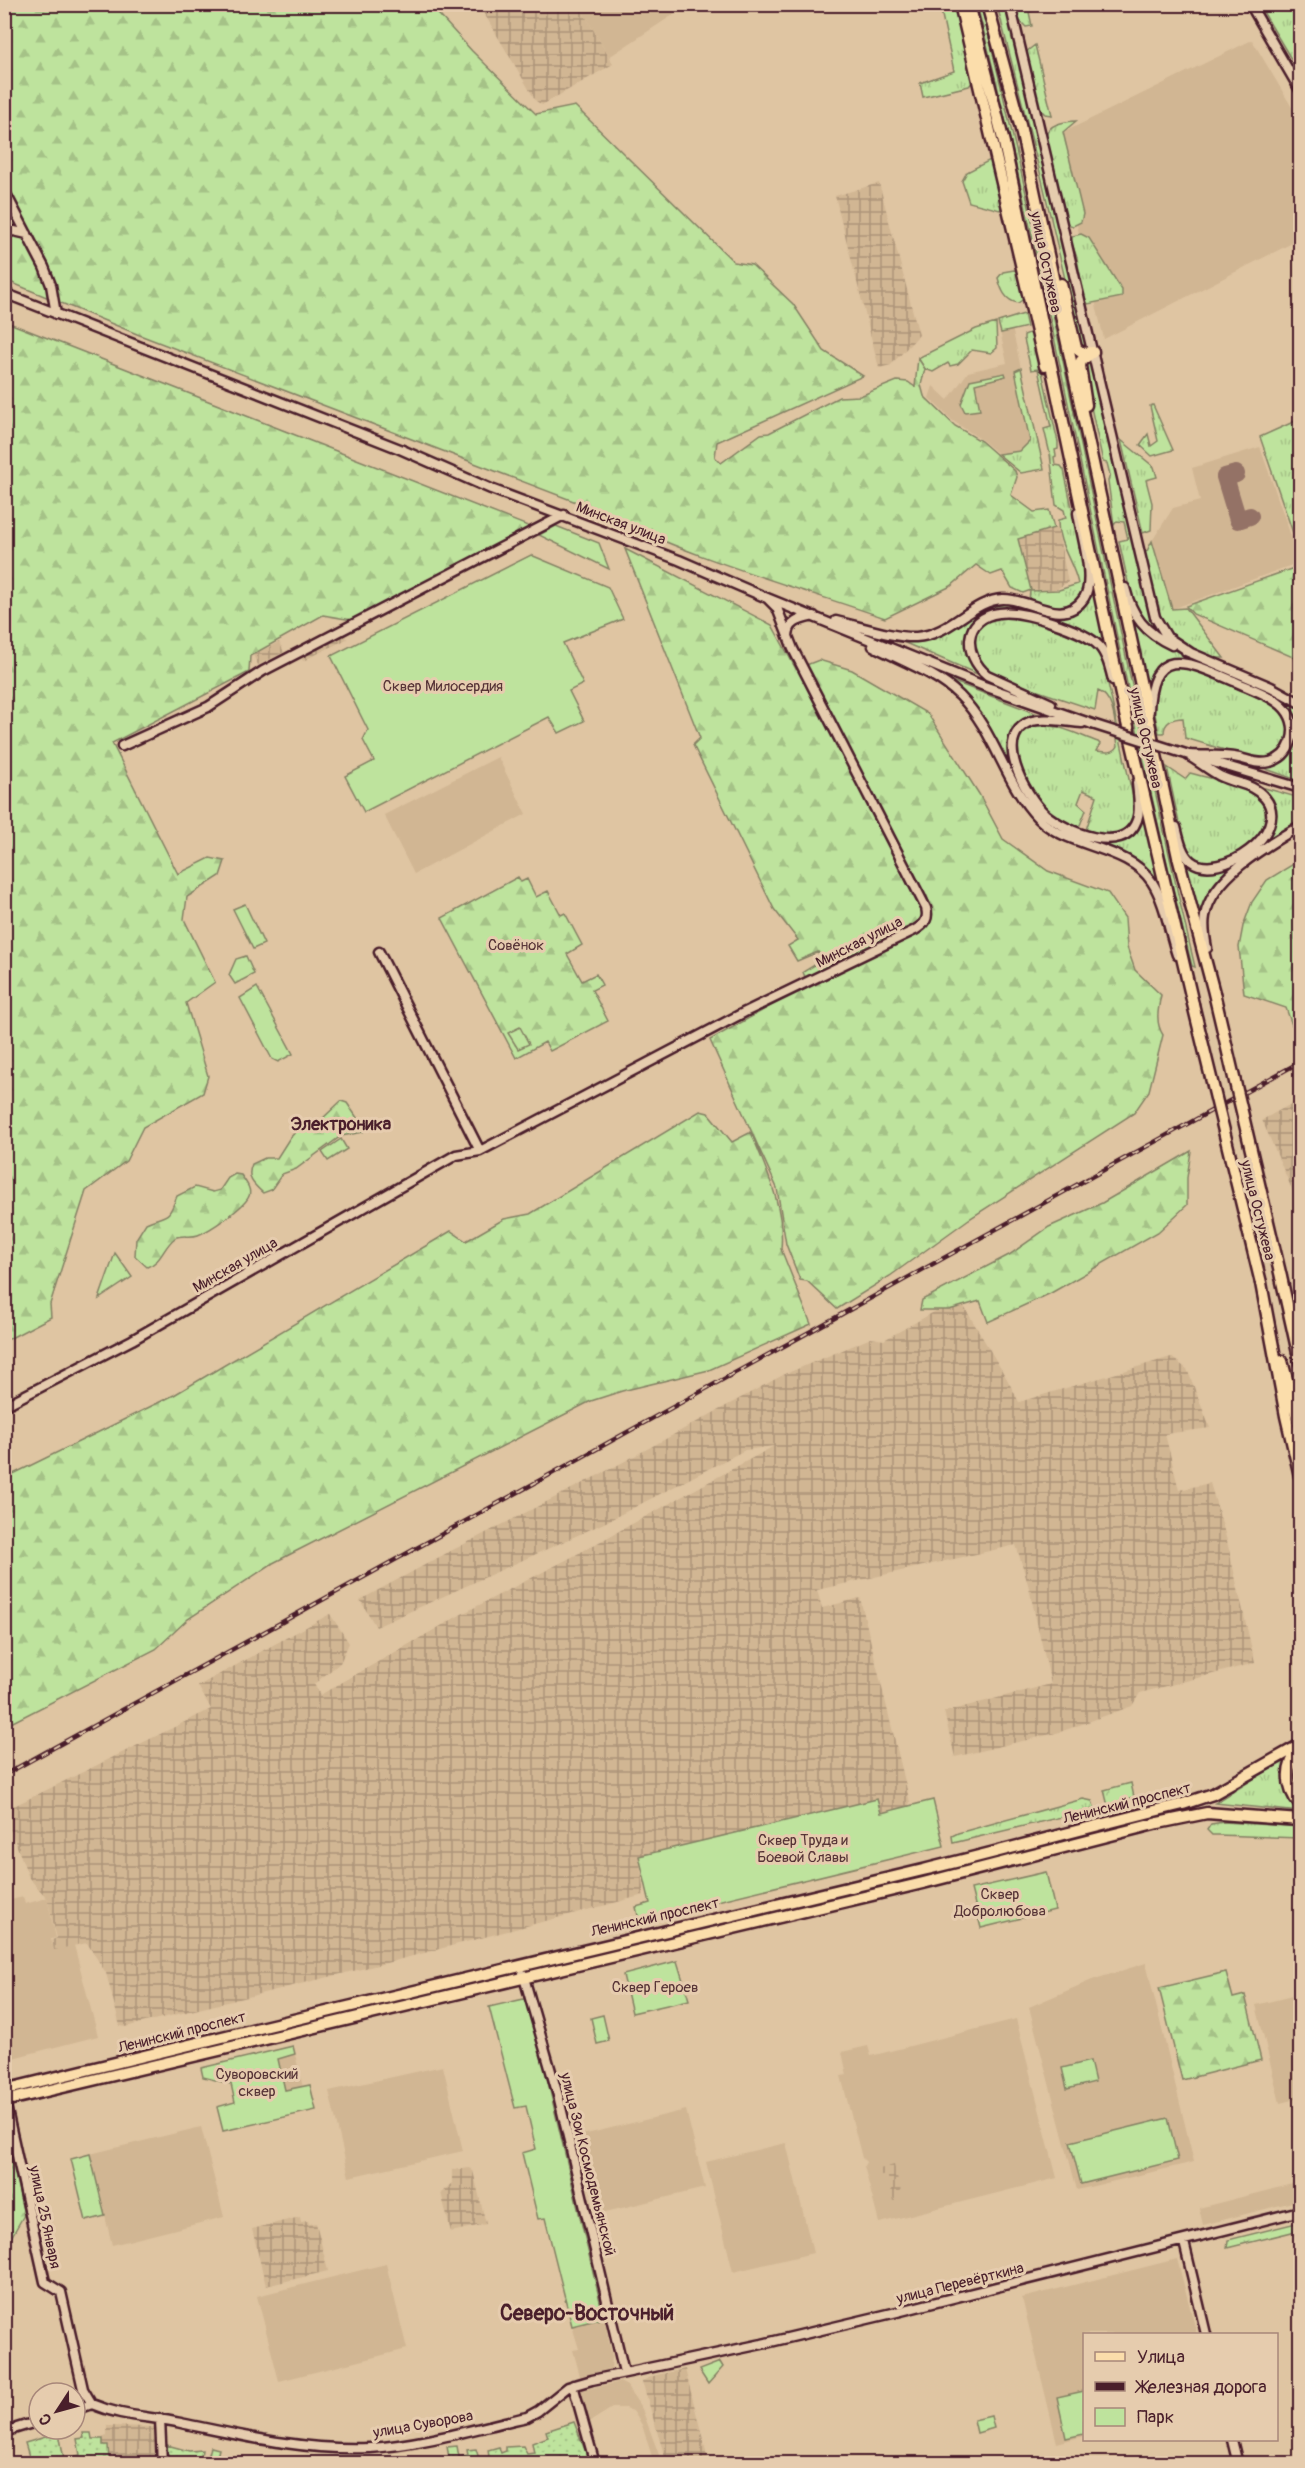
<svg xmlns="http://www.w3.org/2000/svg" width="1305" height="2468" font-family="Pangolin,sans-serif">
	<defs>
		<pattern id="industrial-grid" width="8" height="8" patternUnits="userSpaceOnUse" patternTransform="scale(1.5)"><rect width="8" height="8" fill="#d1b693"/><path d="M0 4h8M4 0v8" fill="none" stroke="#ac9378"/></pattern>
		<pattern id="grass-tufts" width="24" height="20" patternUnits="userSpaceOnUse" patternTransform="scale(1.5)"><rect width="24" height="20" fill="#bee39d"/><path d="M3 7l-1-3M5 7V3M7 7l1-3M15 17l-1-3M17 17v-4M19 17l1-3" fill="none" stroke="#a5c287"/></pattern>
		<pattern id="forest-firs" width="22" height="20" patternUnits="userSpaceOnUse" patternTransform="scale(1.5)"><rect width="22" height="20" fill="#bee39d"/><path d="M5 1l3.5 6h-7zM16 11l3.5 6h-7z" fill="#a5c287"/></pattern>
		<pattern id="garden-dots" width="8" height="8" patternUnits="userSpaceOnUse" patternTransform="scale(1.5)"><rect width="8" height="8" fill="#bee39d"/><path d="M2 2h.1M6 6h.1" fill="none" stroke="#a5c287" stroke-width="1.8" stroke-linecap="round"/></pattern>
	</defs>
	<rect width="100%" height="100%" fill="#dfc5a2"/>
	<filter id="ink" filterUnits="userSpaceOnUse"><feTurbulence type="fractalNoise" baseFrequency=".0167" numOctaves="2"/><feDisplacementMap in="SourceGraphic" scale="12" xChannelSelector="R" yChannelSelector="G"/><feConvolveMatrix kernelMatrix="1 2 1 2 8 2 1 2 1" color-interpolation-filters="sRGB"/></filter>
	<g filter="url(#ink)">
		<path fill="#d1b693" d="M579,5H688L609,57Z
			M1252,40L1300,121V239L1104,339L1056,136Z
			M1010,318L1043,469L1020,472L982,440L953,421L929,398L933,386L948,400L968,372L1007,363L998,322Z
			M1260,447L1300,562L1172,609L1152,541L1173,508L1200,501L1192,468Z
			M498,757L526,814L414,874L384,815Z
			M8,1888L11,1900L23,1897L25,1904L47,1898L56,1938L51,1939L54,1949L74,1945L98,2036L5,2060L4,1889Z
			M1146,1963L1194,2162L1077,2190L1029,2007L1092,1980Z
			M1300,1994V2098L1280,2103L1256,2005Z
			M1016,2019L1057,2178L879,2223L864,2166L866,2162L862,2158L841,2076L847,2075L842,2052L868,2046L871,2056Z
			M295,2054L305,2096L230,2104L285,2090L278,2058Z
			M443,2066L463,2151L349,2177L329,2091Z
			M686,2110L705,2188L597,2214L578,2136Z
			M201,2127L224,2217L112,2245L90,2154Z
			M786,2143L813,2253L733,2272L706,2162Z
			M1300,2182V2200L1203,2225L1199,2208Z
			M1177,2259L1197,2334H1084V2436L1057,2443L1022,2298Z
			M386,2264L407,2349L279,2381L257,2296Z
			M604,2318L612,2356L611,2369L580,2376L573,2350L579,2349L572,2326Z
			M620,2382L627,2386L642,2409L662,2463H654L642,2425L633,2411L625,2408H612L588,2423L579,2393L581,2390Z"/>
		<path fill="url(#industrial-grid)" d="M479,5H579L613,64L542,105L536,101Z
			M879,183L919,335L891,365L879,368L835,196Z
			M1057,527L1068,582L1057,589L1031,590L1018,539Z
			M343,631L347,639L303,661L299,654Z
			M279,642L284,652L258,665L253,655Z
			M1300,1099V1208L1262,1120Z
			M959,1298L1007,1379L1019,1402L1171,1357L1187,1369L1210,1428L1165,1434L1179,1490L1210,1483L1226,1537L1255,1663L1140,1693L1132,1706L1060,1732L955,1757L944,1712L1051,1684L1028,1584L1016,1545L817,1590L822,1608L860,1598L910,1802L909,1806L881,1813L877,1799L639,1856L644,1895L390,1962L125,2027L120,2026L106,1973L87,1943L54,1950L52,1940L57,1938L47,1898L29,1878L5,1815V1804L11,1800L14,1806L211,1709L198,1686L330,1614L349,1643L340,1663L314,1684L320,1695L460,1615L570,1558L774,1446L745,1450L602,1524L376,1627L360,1600L445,1554L616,1466L783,1375L871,1338L884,1340Z
			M894,2165L903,2199L894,2201L887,2174L877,2176L876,2170Z
			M469,2168L473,2171L486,2224L451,2232L441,2193L452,2183V2170Z
			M300,2217L301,2222L308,2221L309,2224L316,2223L328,2271L266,2286L252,2229Z
			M685,2369L709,2463H674L666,2461L642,2381L656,2375Z
			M107,2426L154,2427L157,2463H109L108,2445H103V2437L107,2436Z"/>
		<path fill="url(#grass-tufts)" stroke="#848164" stroke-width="1.5" d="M949,4L957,6L975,79L969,86L923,97L920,83L954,71L940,6Z
			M977,5H981C1061,323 1119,647 1195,967L1192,966C1112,647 1059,323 977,5Z
			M997,5H1006L1087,344L1085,349L1081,348L1042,180Z
			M1014,5H1037L1036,10L1029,12L1032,26L1026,27L1017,18Z
			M1259,5H1300V74Z
			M1035,45L1052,115L1045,114L1039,108L1026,52Z
			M1076,121L1063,132L1083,214L1081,222L1073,226L1067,224L1046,137C1048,123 1064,122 1076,121Z
			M992,159L1005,203L1000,210L969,202L962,181L967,172Z
			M1081,234L1089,238L1122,290V297L1088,304L1083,294L1077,258L1071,241L1073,236Z
			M1014,270L1019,272L1025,298L1018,303C1005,301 1001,289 998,278L1003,272Z
			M1024,314L1027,327L1001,333L998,322Z
			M996,323L997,348L991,353L972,350L958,364L950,366L948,363L933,372L925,369L918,358L976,329Z
			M1029,333L1034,337L1058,442V449L1055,450L1056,456L1054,457L1055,465L1061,466L1064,470L1085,570C1086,587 1078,610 1057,609C1048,609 1037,604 1029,601L1030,591L1059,590L1078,584C1074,562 1057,545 1058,520L1066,518L1064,510L1056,505L1050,454L1044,429L1051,427L1038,369L1031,370L1024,339V335Z
			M1086,361L1091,362L1150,613L1161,636L1141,621L1131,596L1119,541L1128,539L1124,522L1117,521L1114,525L1108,481L1110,475L1107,463L1103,462L1083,371Z
			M1021,368L1044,469L1021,473L998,454L1020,451L1030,441L1015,371Z
			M1005,373L1006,376L975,384L980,410L965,412L961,404L970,380Z
			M1153,405L1173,450L1152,456L1140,445L1148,434L1151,446L1158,441L1150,406Z
			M1300,419V553L1260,437Z
			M1121,440L1154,467L1157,477L1146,480L1152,503L1151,530L1143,533Z
			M1152,541L1172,609L1186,608L1224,658H1213L1173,639L1160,622L1143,552L1147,551Z
			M1092,583L1107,651L1103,645L1007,609L969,629C963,648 967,663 982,676L896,639C926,640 941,637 966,620C975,614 984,606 995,604C1020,598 1042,620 1068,615Z
			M1004,616C1032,620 1086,633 1102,656L1134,802C1135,831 1111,846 1086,830L1097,796L1083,790L1078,803L1086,810L1080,825L1075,827L1053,816L1037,798L1019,765L1014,751L1020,733C1047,716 1070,732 1098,742L1100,744L1096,751C1105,752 1114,754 1118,746C1115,729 1116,697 1098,691L1095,710L1005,680C970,664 957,625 1004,616Z
			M1131,616L1143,632L1159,643L1284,697L1300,707V781L1266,769C1275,761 1293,752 1297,737C1299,729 1297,718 1292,711C1281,695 1259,689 1241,681C1212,668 1157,636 1147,689Z
			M1175,667L1193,668L1278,707C1299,730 1290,757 1258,760L1185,738L1183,718C1173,718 1164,722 1164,733H1159C1153,706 1144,679 1175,667Z
			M944,678L1043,716C1038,717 1031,717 1026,720C996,737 1011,766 1024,788C1031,800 1037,814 1048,822C1074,841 1137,860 1142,812L1160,890C1137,844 1080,852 1045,822C1017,798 998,741 975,710C967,698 949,687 944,678Z
			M1167,767L1185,779L1190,773C1211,779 1238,782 1256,796C1291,822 1232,866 1205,863C1195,862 1190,853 1184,846Z
			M1261,787L1300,798V822L1220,879L1204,904L1200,923L1183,858C1191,865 1201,873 1213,872C1231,870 1273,838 1275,819C1277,804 1265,797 1261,787Z
			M246,956L254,974L235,984L229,975L236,959Z
			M1287,1758C1281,1784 1285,1792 1300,1812L1215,1803Z
			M1131,1783L1134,1797L1108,1806L1104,1790Z
			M1083,1799L1092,1801L1095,1809L953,1843L952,1836L958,1833Z
			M1224,1822L1300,1827V1838L1218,1835H1212L1207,1830L1211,1824Z
			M1296,2223L1300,2230L1227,2248L1228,2240Z"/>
		<path fill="url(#forest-firs)" stroke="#848164" stroke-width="1.5" d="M4,5H430L472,51L536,114L575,106L734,262L752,265L793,304L824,351L863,376L717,442L715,457L721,463L761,434L769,433L839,397L860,396L897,381L908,382L915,387L918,358L925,369L921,385L924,396L955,426L981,441L1015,471L1017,477L1011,495L1034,512L1049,510L1054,528L1018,539L1031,590L1023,593L1012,588L1002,571L991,575L976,565L951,586L885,618C790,585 686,557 597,510L137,334L5,280Z
			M4,321L533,528L352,620L323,615L250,656L249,672L112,743L178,874L210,858L225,861L220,876L187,897L184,919L215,982L186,1003L208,1076L203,1093L143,1127L126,1161L86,1191L50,1304L51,1317L5,1341Z
			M625,549L772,625L796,669L819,660L852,670L928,714L979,794L1003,839L1048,871L1108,893L1125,918L1127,947L1135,970L1161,995C1158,1009 1155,1023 1163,1035L1149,1091L1134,1113L969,1219L890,1276L837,1309L807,1281L800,1280L786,1244L777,1188L710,1040L808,985L929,923L930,905L927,896L920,900L923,915L912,928L807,982L803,972L823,960L818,952L797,961L788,946L798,940L774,909L693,745L700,738Z
			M1294,568L1300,598V666L1293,657L1193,614L1186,606Z
			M1300,860V1019L1292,1025L1286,1008L1244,994L1239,947L1243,926L1252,902L1267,880Z
			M518,877L521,882L527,879L536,897L548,891L561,915L565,913L582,945L567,954L582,981L596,974L602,985L592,990L608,1021L550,1051L545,1042L516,1058L442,918Z
			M341,1101L347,1103L364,1128L363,1132L341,1136L296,1169L282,1174L271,1190L263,1193C253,1184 246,1178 252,1164L265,1158H277L289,1139L300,1127L322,1119Z
			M700,1111L708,1113L732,1142L751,1132C766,1170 785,1207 781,1249L811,1324L709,1370L622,1391L591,1401L273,1563L188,1619L156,1649L5,1726V1478L174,1395L451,1231L466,1241L504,1219L530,1214Z
			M1191,1151L1187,1178V1205L1158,1232L1051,1293L988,1322L980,1301L949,1310H920L922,1300L1009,1255L1049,1227L1102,1203Z
			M235,1174L241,1175C245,1181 252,1189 249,1196C245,1207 209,1231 198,1235C190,1238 182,1234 175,1238C163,1247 162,1262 147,1267L135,1256L136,1239L146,1223C168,1213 167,1222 177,1196L195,1187L213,1192L220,1190L228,1178Z
			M1226,1972L1233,1998L1245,1995L1261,2060L1182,2080L1159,1988Z
			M4,2125L24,2215L5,2248H4Z"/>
		<path fill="#bee39d" stroke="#848164" stroke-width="1.5" d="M556,526L599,543L609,569L539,535Z
			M531,555L608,587L623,619L563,643L583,684L569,691L584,721L559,733L549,717L364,812L345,776L374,761L363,740L368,730L331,656Z
			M245,904L264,944L253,949L233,909Z
			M257,987L293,1054L278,1062L272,1059L240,998Z
			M520,1027L529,1044L518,1049L508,1033Z
			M341,1139L347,1149L328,1161L322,1152Z
			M115,1253L132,1277L99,1299Z
			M877,1799L881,1813L933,1800L944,1846L639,1920L636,1907L650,1903L639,1856Z
			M1046,1872L1055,1910L981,1928L971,1889Z
			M677,1961L689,2000L632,2013L623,1975Z
			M528,1998L604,2318L572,2326L545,2218L538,2219L522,2153L536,2149L526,2106L515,2108L489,2007Z
			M603,2015L609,2041L597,2044L591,2018Z
			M293,2046L295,2054L278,2059L285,2090L310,2085L316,2110L223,2131L217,2107L235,2102L231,2084L203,2077L201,2068Z
			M1090,2061L1095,2082L1067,2089L1062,2068Z
			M1168,2118L1178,2160L1081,2184L1070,2142Z
			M90,2154L105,2216L86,2221L71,2159Z
			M720,2362L723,2367L708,2384L699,2370Z
			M1084,2391V2434L1066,2438L1057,2397Z
			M991,2416L994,2428L977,2433L974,2420Z"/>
		<path fill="url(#garden-dots)" stroke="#848164" stroke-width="1.5" d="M574,2422L590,2463H445L450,2462L447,2447L457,2446L459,2457L468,2455L467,2450L476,2449L479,2459L489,2457L488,2450L499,2447L501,2453L506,2451V2447L523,2446L527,2454L534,2453L532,2443L548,2437L546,2431Z
			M59,2433L64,2459L80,2455L77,2439L84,2438L83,2433H91L92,2439H103V2445H108L109,2463H31L25,2443Z
			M167,2445L189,2451L202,2450L201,2456L208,2458L211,2447L219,2449L217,2457L221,2459L220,2463H169Z"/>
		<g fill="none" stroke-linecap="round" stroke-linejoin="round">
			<path stroke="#947266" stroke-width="18" d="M1236,474L1225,477L1238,520L1250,516"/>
			<defs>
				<path id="minor" d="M1010,4L1155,617L1167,637L1191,653
					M1250,4L1300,90
					M4,190L44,267L51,285L56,314
					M4,232L14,231L27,234
					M4,293L400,449L491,489L679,560L767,598L984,686L1092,724
					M1125,588C1132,616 1145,633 1172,645
					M836,621C859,626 894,638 916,637C951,635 972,600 1003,599C1030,598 1063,629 1084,598C1096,579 1081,535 1078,513
					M788,637C788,621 801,619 814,616
					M873,646C902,661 937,673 960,696C995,731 1005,784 1038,818C1068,849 1128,845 1152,882C1165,902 1169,931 1177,955
					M1186,651L1271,687L1300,703
					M1051,704L987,675C963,655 962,618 999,613C1020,609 1084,630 1099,646C1107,655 1110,668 1113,680
					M1149,711C1151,642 1189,662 1234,681C1251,689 1278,697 1288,713C1299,731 1291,756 1270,762C1257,765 1247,759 1234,757C1219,755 1204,756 1189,755
					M1082,723C1067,722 1046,717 1032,721C991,735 1025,795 1045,814C1065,831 1124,857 1137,820C1141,809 1138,795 1137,783
					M122,746L208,707L263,671L564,515
					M1203,759L1300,788
					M1176,827C1179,838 1181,853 1191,861C1219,883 1293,832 1265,798C1253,783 1236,784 1220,776C1209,770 1199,762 1189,756
					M1207,948C1205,938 1203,927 1205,916C1212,876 1268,845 1300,826
					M379,952L480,1151
					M1294,1312L1300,1338
					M4,1406L132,1340L456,1155L480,1151L745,1012L915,930C925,924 929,919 926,908L793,649L777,608L767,598
					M523,1974L559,2099L624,2372
					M4,2097L45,2282L61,2292L83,2389L92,2404
					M1184,2242L1206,2334
					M573,2385L595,2464
					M75,2410L92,2404C122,2417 149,2416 181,2423C243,2436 306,2451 370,2448C421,2445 477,2428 527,2417L538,2411L568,2387L592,2380L762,2344L897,2312L1300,2211
					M160,2419L162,2464
					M4,2432L39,2421
					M1232,2440L1238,2464"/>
				<path id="major" d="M960,4L1045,366
					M969,4L1004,143L1125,714L1193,1004
					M987,4L1020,125L1178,857L1214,993
					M1061,284L1076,348L1082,353L1093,352
					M1086,405L1080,366L1081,361L1093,352
					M1281,1277L1300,1362
					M1261,1283L1286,1416L1300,1476
					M1282,1361L1300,1428
					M1300,1748C1285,1766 1285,1787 1300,1805
					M4,2090C310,2015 617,1943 923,1870C1010,1849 1096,1825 1183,1804L1213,1794L1300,1745
					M4,2101L923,1883L1158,1823L1207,1813L1300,1820"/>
			</defs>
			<use href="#minor" stroke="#4a1f2b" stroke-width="13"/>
			<use href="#major" stroke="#4a1f2b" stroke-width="15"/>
			<use href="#minor" stroke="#e6ccae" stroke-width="8"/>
			<use href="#major" stroke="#fbddab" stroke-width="10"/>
			<defs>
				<path id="rail" d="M4,1775L1300,1062"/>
			</defs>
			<use href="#rail" stroke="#4a1f2b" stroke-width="4.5"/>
			<use href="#rail" stroke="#e6ccae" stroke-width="2" stroke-dasharray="7" stroke-linecap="butt"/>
			<defs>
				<path id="minor-bridge" d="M1092,724L1189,755"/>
				<path id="major-bridge" d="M1214,993L1281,1277
					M1193,1004L1261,1283"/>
			</defs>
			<use href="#minor-bridge" stroke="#4a1f2b" stroke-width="13" stroke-linecap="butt"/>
			<use href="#major-bridge" stroke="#4a1f2b" stroke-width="15" stroke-linecap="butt"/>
			<use href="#minor-bridge" stroke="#e6ccae" stroke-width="8"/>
			<use href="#major-bridge" stroke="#fbddab" stroke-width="10"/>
		</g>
	</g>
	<g text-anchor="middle" stroke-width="6" stroke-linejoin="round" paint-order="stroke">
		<g font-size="15" fill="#4a1f2b" stroke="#e6ccae">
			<text transform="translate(1046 262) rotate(78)" y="5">улица Остужева</text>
			<text transform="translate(621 523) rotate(21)" y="5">Минская улица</text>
			<text transform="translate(1146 738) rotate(77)" y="5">улица Остужева</text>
			<text transform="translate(859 942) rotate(-27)" y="5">Минская улица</text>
			<text transform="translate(1258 1210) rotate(76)" y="5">улица Остужева</text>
			<text transform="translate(235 1265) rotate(-30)" y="5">Минская улица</text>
			<text transform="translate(1127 1803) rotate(-14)" y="5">Ленинский проспект</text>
			<text transform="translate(655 1917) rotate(-13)" y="5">Ленинский проспект</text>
			<text transform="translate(182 2032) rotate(-14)" y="5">Ленинский проспект</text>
			<text transform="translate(588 2164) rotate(76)" y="5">улица Зои Космодемьянской</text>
			<text transform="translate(45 2217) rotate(78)" y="5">улица 25 Января</text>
			<text transform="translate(960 2283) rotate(-14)" y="5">улица Перевёрткина</text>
			<text transform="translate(423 2424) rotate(-10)" y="5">улица Суворова</text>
		</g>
		<g font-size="15" fill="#563336" stroke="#e6ccae">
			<text x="443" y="691">Сквер Милосердия</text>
			<text x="516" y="950">Совёнок</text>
			<text x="803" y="1845">Сквер Труда и<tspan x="803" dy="17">Боевой Славы</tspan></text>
			<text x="1000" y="1899">Сквер<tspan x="1000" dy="17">Добролюбова</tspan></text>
			<text x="655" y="1992">Сквер Героев</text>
			<text x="257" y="2079">Суворовский<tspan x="257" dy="17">сквер</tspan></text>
		</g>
		<g font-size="18" font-weight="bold" fill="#4a1f2b" stroke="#e6ccae">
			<text x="341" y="1130">Электроника</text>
		</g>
		<g font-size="21" font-weight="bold" fill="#4a1f2b" stroke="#e6ccae">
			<text x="587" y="2320">Северо-Восточный</text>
		</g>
	</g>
	<rect width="1305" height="2468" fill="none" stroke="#e6ccae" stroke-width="24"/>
	<rect x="12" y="12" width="1281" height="2444" fill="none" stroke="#4a1f2b" stroke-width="2" filter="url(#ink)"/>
	<rect x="1083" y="2333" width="195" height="108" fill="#e6ccae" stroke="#a8877a" stroke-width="1.5"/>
	<rect x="1095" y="2352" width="30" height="9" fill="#fbddab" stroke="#a8877a" stroke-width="1.5"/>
	<text x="1137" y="2363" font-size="18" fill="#4a1f2b">Улица</text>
	<rect x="1095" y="2382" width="30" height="9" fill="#4a1f2b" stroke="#a8877a" stroke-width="1.5"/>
	<text x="1137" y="2393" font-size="18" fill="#4a1f2b">Железная дорога</text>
	<rect x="1095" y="2408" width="30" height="18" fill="#bee39d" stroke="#a8877a" stroke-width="1.5"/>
	<text x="1137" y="2423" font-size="18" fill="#4a1f2b">Парк</text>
	<g transform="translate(57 2411) rotate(234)"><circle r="28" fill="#e6ccae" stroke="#a8877a" stroke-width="1.5"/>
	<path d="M0-4.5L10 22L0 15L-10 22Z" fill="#4a1f2b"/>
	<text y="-9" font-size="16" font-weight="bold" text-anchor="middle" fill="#4a1f2b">С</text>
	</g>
</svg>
